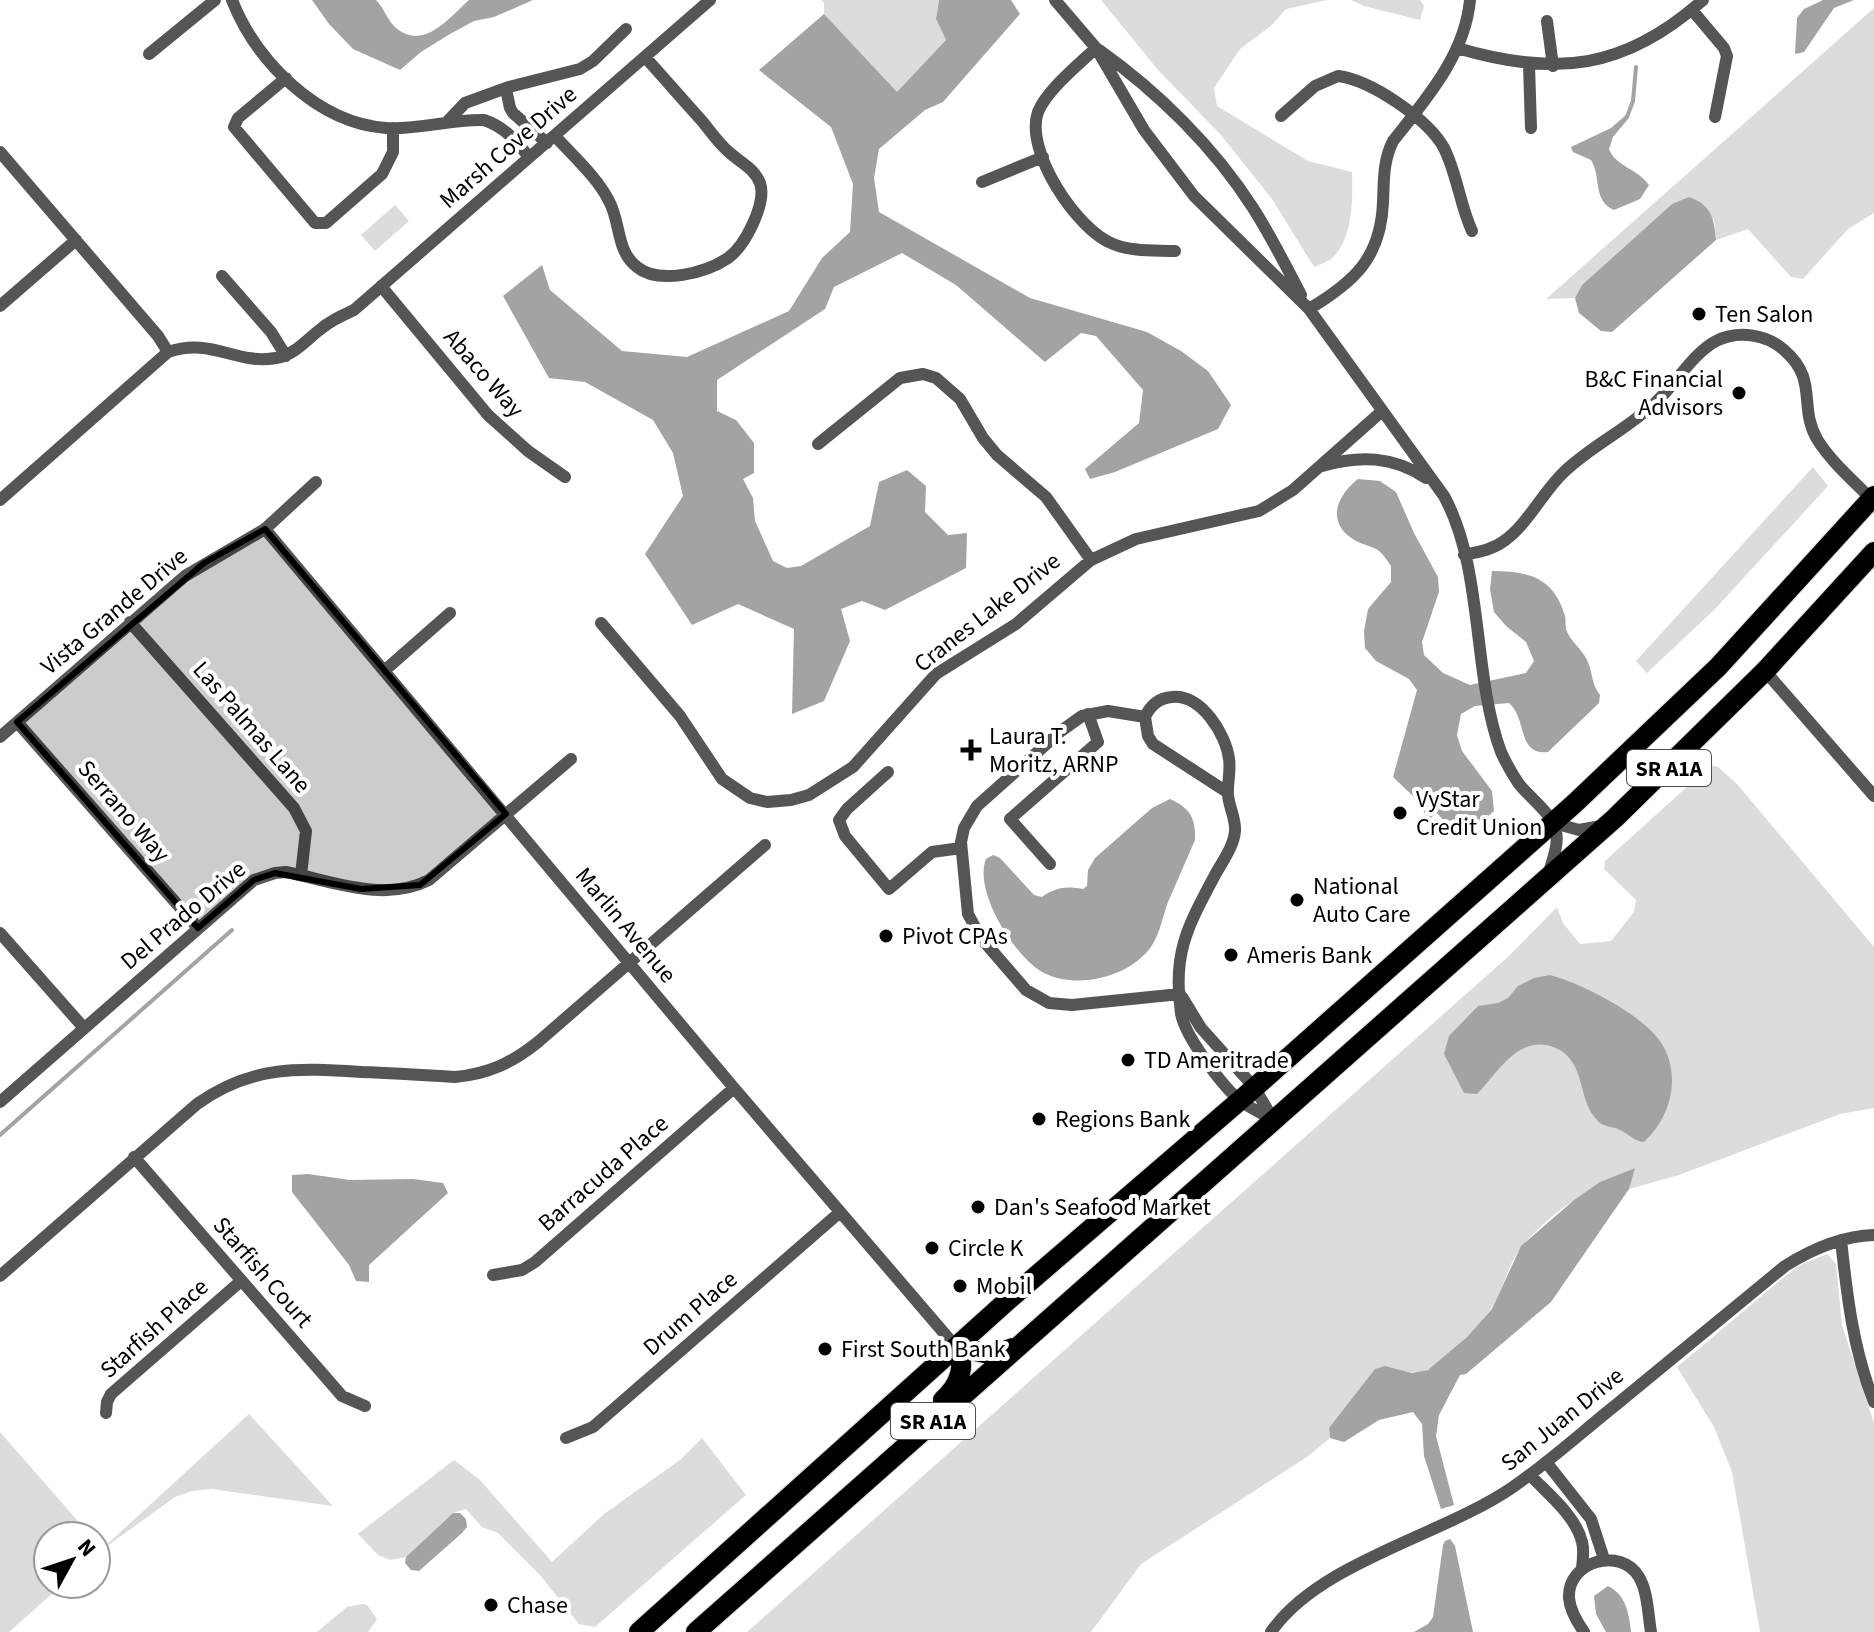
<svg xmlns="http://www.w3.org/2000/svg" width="1874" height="1632" font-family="'Source Sans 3',sans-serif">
	<rect width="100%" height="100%" fill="#fff"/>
	<path fill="#dcdcdc" d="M821,0H939L936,19L946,40L897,93L824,14V3Z
		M1101,0H1327L1286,9L1272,25L1240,49L1214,88L1217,106L1308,161L1352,172C1353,197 1353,242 1331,259C1327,262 1319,265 1314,267L1272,199L1221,135L1158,70Z
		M1351,0H1420L1424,6L1420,20L1364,6Z
		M1874,8V213L1848,229L1803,279L1791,277L1748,229L1716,240L1714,219L1672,204L1582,285L1575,298L1546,299Z
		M395,205L409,221L375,251L361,235Z
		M1813,467L1828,486L1715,609L1647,673L1636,661Z
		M1711,765L1718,767L1737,784L1874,947V1108L1840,1114L1679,1175L1629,1189L1633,1169C1593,1185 1552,1211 1523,1245C1509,1261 1504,1287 1493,1306C1485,1320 1442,1364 1427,1370C1414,1376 1398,1369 1385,1366L1329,1428L1330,1438L1307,1457L1141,1564L1091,1632H747L1510,955L1557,907L1563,923L1580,944L1611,941L1634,912L1636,900L1604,869L1605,861Z
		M1827,1254L1836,1264L1842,1325L1874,1423V1632H1760L1732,1472L1714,1427L1677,1367L1783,1278L1800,1265Z
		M249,1414L333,1506L212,1489L192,1491L175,1497L96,1554V1542L102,1549Z
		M0,1432L91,1536H48V1584H63L9,1632H0Z
		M702,1438L746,1495L595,1627L579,1624L540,1575L498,1533L482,1527L466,1509L453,1513L406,1557L390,1560L378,1555L358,1534L454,1460L480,1480L552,1562L604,1514L680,1460Z
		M362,1604L367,1605L377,1619L368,1632H317L347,1607Z"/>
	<path fill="#a3a3a3" d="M312,0H376C384,8 387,19 394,26C422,53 449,18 469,0H533L494,17L474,21L450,34L421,52L400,70L353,49L329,24Z
		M939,0H1011L1020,14L943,102L925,110L879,149L874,178L879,212L1030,298L1147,332L1181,351L1208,371L1231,405L1218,429L1115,472L1090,479L1085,469L1139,423L1143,390L1096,336L1081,333L1045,362L956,285L902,253L834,287L825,309L717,380V411L736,420L754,443V473L743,479L753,498L755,521L773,561L787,568L801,566L870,526L879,482L907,470L926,486L925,512L948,535L967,533L966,568L885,610L862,601L841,609L850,641L824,701L792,714L794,629L738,604L692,625L645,554L683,496L673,453L653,420L585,382L549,378L503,296L542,265L550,290L622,351L687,357L789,311L822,258L850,232L853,184L831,127L759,70L824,14L897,92L946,40L936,19Z
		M1823,0H1854L1834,8L1804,52L1795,54L1797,18L1804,9Z
		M1626,115L1628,119L1613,137L1609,149C1615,166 1638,169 1649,185L1640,199L1614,210C1592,200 1602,178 1591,160L1573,152L1571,147L1611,128Z
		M1689,197C1711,205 1714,217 1716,240L1612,332L1601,331L1579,313L1575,298L1582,285L1672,204Z
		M1358,479L1380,481L1396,492L1414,533L1438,577L1439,592L1422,642L1424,655L1443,673L1470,685L1526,673L1534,661L1526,642L1506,626L1494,612L1490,589L1492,571C1528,571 1554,577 1565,616C1566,620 1565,625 1566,629C1569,640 1582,649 1587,660C1593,672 1591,684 1600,695L1599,703L1548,752C1517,756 1527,718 1509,703L1475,706L1461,714L1457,735L1462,751L1492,791L1494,811L1461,840L1437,813L1429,819L1413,796L1393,777L1417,690L1409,679L1376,661L1365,648L1364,631L1368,609L1391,582V566C1388,562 1384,555 1379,551C1373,546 1363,545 1356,541C1326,524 1335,497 1358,479Z
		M1170,799C1190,808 1196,818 1195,840C1186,861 1177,881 1168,902C1162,918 1159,940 1146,953C1123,978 1076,989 1044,973C1015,958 973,891 986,859L993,855L1000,858L1034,895L1042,897C1056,887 1066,886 1083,889L1087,886L1088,870L1095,858L1152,808Z
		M1550,975C1581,983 1641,1014 1660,1041C1682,1073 1672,1117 1644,1142C1634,1141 1630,1135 1622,1131C1615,1126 1605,1128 1599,1122C1586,1110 1584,1093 1579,1077C1575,1064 1569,1054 1556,1048C1519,1033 1500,1070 1477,1094L1464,1093L1444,1054L1449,1036L1478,1006L1498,1003L1508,998L1518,986L1534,978Z
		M1635,1168L1629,1189L1551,1302L1466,1374L1460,1375L1439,1415L1436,1436L1454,1505L1441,1509L1424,1456L1422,1424L1413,1412L1379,1420L1344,1442L1330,1438L1329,1428L1375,1369L1385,1366L1412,1373L1428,1370L1467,1337L1492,1309L1521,1246L1574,1200L1600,1182Z
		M308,1174L350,1180L413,1179L443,1183L448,1193L369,1265V1282L356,1281L349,1265L292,1192V1175Z
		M453,1513H460L466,1519L467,1527L462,1533L419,1571L411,1570L405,1563L406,1557Z
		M1450,1539L1455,1546L1473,1632H1414L1428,1624L1433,1617L1443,1545L1445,1541Z
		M1608,1586C1626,1595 1629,1613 1631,1632H1606L1596,1614L1594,1596Z"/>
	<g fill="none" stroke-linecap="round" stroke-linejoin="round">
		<path stroke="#a3a3a3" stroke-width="4" d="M1627,117L1633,101L1636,67
			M0,1135L232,930"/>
		<defs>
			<path id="primary" d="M956,1347L994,1355L1013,1348
				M943,1400C959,1386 967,1366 956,1347
				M639,1632L1007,1301L1245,1096L1575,803L1718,667L1874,496
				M696,1632L1615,818L1765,671L1874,552"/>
		</defs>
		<use href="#primary" stroke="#dbdbdb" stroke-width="22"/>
		<path stroke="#555" stroke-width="12" d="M232,0C256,61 317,123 386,128C419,130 451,119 484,120C505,127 516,141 529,157
			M1055,0L1096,48L1144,130L1194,196L1309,309L1444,496C1484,569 1472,674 1501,752C1506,763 1512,774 1519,784C1530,798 1553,814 1556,832C1559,845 1552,860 1549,873
			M1692,10L1724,48L1727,56L1715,117
			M1547,21L1553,66
			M1096,48C1079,64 1047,90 1038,112C1024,151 1077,230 1113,244C1133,252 1155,250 1175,251
			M1457,48C1556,77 1624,70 1703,0
			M1099,50C1158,92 1214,147 1253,208C1271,236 1286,266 1301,295
			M149,54L215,0
			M1529,65L1531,128
			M286,78L238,118L234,127L315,223H326L382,174L393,152V128
			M506,89L510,108L513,113L547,143
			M1281,116L1315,86L1338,76C1371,80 1428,119 1444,148C1457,174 1460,205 1472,231
			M447,122L465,103L509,87L580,69L593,61L626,29
			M555,136C573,156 597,177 609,201C621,223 616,251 637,267C659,285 706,273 728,258C745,246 767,203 760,183C754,168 741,163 730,153C719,144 711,132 702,121C683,100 664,78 645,57
			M0,152L158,336L168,352
			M982,182L1043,157
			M222,276L271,332L286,356
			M381,286L488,415L528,451L565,477
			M0,306L76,240
			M1309,309C1354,282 1381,258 1383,202C1384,180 1383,161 1393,141C1426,99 1465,55 1470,0
			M818,444L900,378L923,374L936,378L960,399L983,438L997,455L1046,497L1091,560
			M1322,466C1359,455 1393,456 1426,478
			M0,500L168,352C212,337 235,365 276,358C295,355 307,339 322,328C331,320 343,315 354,310L710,0
			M265,529L734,1088L956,1347
			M1464,555C1478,552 1492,550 1504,541C1528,524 1542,493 1564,472C1592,445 1628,429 1656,402C1676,384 1692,354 1716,341C1738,330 1766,334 1784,350C1819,380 1798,406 1817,439C1831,462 1855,482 1874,502
			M130,622L294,808L306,831L301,875
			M601,623L680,716L722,779L750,798L767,802L791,800L809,795L853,767L936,674L1016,624L1091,560L1136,539L1259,511L1293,490L1381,412
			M384,671L450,613
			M1765,671L1874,796
			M1145,717L1108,711L1082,716L1061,731L977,806L964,828L961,842L968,914L981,938L1026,990L1049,1003L1072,1005L1180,994
			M17,722L198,928
			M0,737L185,576L265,529L316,482
			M888,772L847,809L839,820L845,836L889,889L932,852L961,848
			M1227,792L1153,744L1148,736L1145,717C1150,706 1159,698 1172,697C1201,694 1226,734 1229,759C1231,771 1227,784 1228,795C1229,807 1236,819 1235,831C1234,846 1222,862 1215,875C1188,926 1172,953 1181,1013C1184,1035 1224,1089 1242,1102C1252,1109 1263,1114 1274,1120
			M1554,823L1579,830L1601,826
			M1050,864L1010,819L1098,742L1088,714
			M0,933L84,1028
			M1182,997L1201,1028L1254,1087L1273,1119
			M0,1102L254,880L275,873L286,872C332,881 384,903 429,880L571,759
			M134,1157L342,1396L365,1406
			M1841,1240C1847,1296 1853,1349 1874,1402
			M493,1275L522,1270L535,1262L734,1088
			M0,1276L197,1104C252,1065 298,1068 362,1072C393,1073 424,1075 455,1077C488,1074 512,1063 538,1042L765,845
			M106,1413L107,1402L111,1394L241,1281
			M566,1438L593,1427L839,1213
			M1546,1462L1591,1519L1604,1559
			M1530,1475C1547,1493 1576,1516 1582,1542C1584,1549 1583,1560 1582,1568
			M1271,1632C1319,1562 1442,1536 1513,1487C1549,1462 1582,1432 1617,1404C1673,1358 1729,1312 1785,1266C1812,1249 1842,1236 1874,1235
			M1584,1632C1577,1622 1570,1610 1569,1598C1567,1561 1621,1546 1639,1577C1648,1592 1648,1615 1651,1632"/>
		<use href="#primary" stroke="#000" stroke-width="20"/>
	</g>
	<path fill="#000" fill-opacity="0.2" stroke="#000" stroke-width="6" stroke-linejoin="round" d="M265,529L506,814L420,885L361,889L275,873L254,880L198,928L17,722L204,563Z"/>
	<g fill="#000" stroke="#fff" stroke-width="3">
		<circle cx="1699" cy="314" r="8"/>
		<circle cx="1739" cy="393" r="8"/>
		<path d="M967 738h8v8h8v8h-8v8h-8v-8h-8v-8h8z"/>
		<circle cx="1400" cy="813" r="8"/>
		<circle cx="1297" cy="900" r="8"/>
		<circle cx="886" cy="936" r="8"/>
		<circle cx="1231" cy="955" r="8"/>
		<circle cx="1128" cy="1060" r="8"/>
		<circle cx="1039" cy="1119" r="8"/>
		<circle cx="978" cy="1207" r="8"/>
		<circle cx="932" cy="1248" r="8"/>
		<circle cx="960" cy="1286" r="8"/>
		<circle cx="825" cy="1349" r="8"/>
		<circle cx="491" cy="1605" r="8"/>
	</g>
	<g text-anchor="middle" stroke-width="8" stroke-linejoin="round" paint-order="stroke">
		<g fill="#fff" stroke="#4c4c4c" stroke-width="2">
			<rect x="1627" y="750" width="84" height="36" rx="6"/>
			<rect x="891" y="1403" width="84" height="36" rx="6"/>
		</g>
		<g font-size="22" font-weight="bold" fill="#000">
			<text x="1669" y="776">SR A1A</text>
			<text x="933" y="1429">SR A1A</text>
		</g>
		<g font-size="24" fill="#000" stroke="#fff">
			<text transform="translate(508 147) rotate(-41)" y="8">Marsh Cove Drive</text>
			<text transform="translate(484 373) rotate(49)" y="8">Abaco Way</text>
			<text transform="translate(114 611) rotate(-40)" y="8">Vista Grande Drive</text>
			<text transform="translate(987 612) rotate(-38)" y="8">Cranes Lake Drive</text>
			<text transform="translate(252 727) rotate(49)" y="8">Las Palmas Lane</text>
			<text transform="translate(124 811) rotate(49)" y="8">Serrano Way</text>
			<text transform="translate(183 915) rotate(-40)" y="8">Del Prado Drive</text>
			<text transform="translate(626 925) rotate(50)" y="8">Marlin Avenue</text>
			<text transform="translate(603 1173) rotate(-41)" y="8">Barracuda Place</text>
			<text transform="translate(263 1272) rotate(49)" y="8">Starfish Court</text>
			<text transform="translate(690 1313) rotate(-41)" y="8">Drum Place</text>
			<text transform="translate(154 1328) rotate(-42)" y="8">Starfish Place</text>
			<text transform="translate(1562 1419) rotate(-39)" y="8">San Juan Drive</text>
		</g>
		<g font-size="24" fill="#000" stroke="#fff" text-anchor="start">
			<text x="1715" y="322">Ten Salon</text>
			<text x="1723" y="387" text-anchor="end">B&amp;C Financial<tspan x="1723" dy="28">Advisors</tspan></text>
			<text x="989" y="744">Laura T.<tspan x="989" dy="28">Moritz, ARNP</tspan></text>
			<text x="1416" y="807">VyStar<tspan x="1416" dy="28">Credit Union</tspan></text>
			<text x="1313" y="894">National<tspan x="1313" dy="28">Auto Care</tspan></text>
			<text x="902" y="944">Pivot CPAs</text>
			<text x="1247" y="963">Ameris Bank</text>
			<text x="1144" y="1068">TD Ameritrade</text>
			<text x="1055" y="1127">Regions Bank</text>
			<text x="994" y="1215">Dan's Seafood Market</text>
			<text x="948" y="1256">Circle K</text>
			<text x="976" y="1294">Mobil</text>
			<text x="841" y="1357">First South Bank</text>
			<text x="507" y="1613">Chase</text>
		</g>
	</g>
	<g transform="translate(72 1560) rotate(50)"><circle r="38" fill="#ffffff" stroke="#999999" stroke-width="2"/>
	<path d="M0-6L14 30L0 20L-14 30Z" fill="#000000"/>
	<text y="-12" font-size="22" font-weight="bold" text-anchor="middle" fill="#000000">N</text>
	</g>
</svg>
